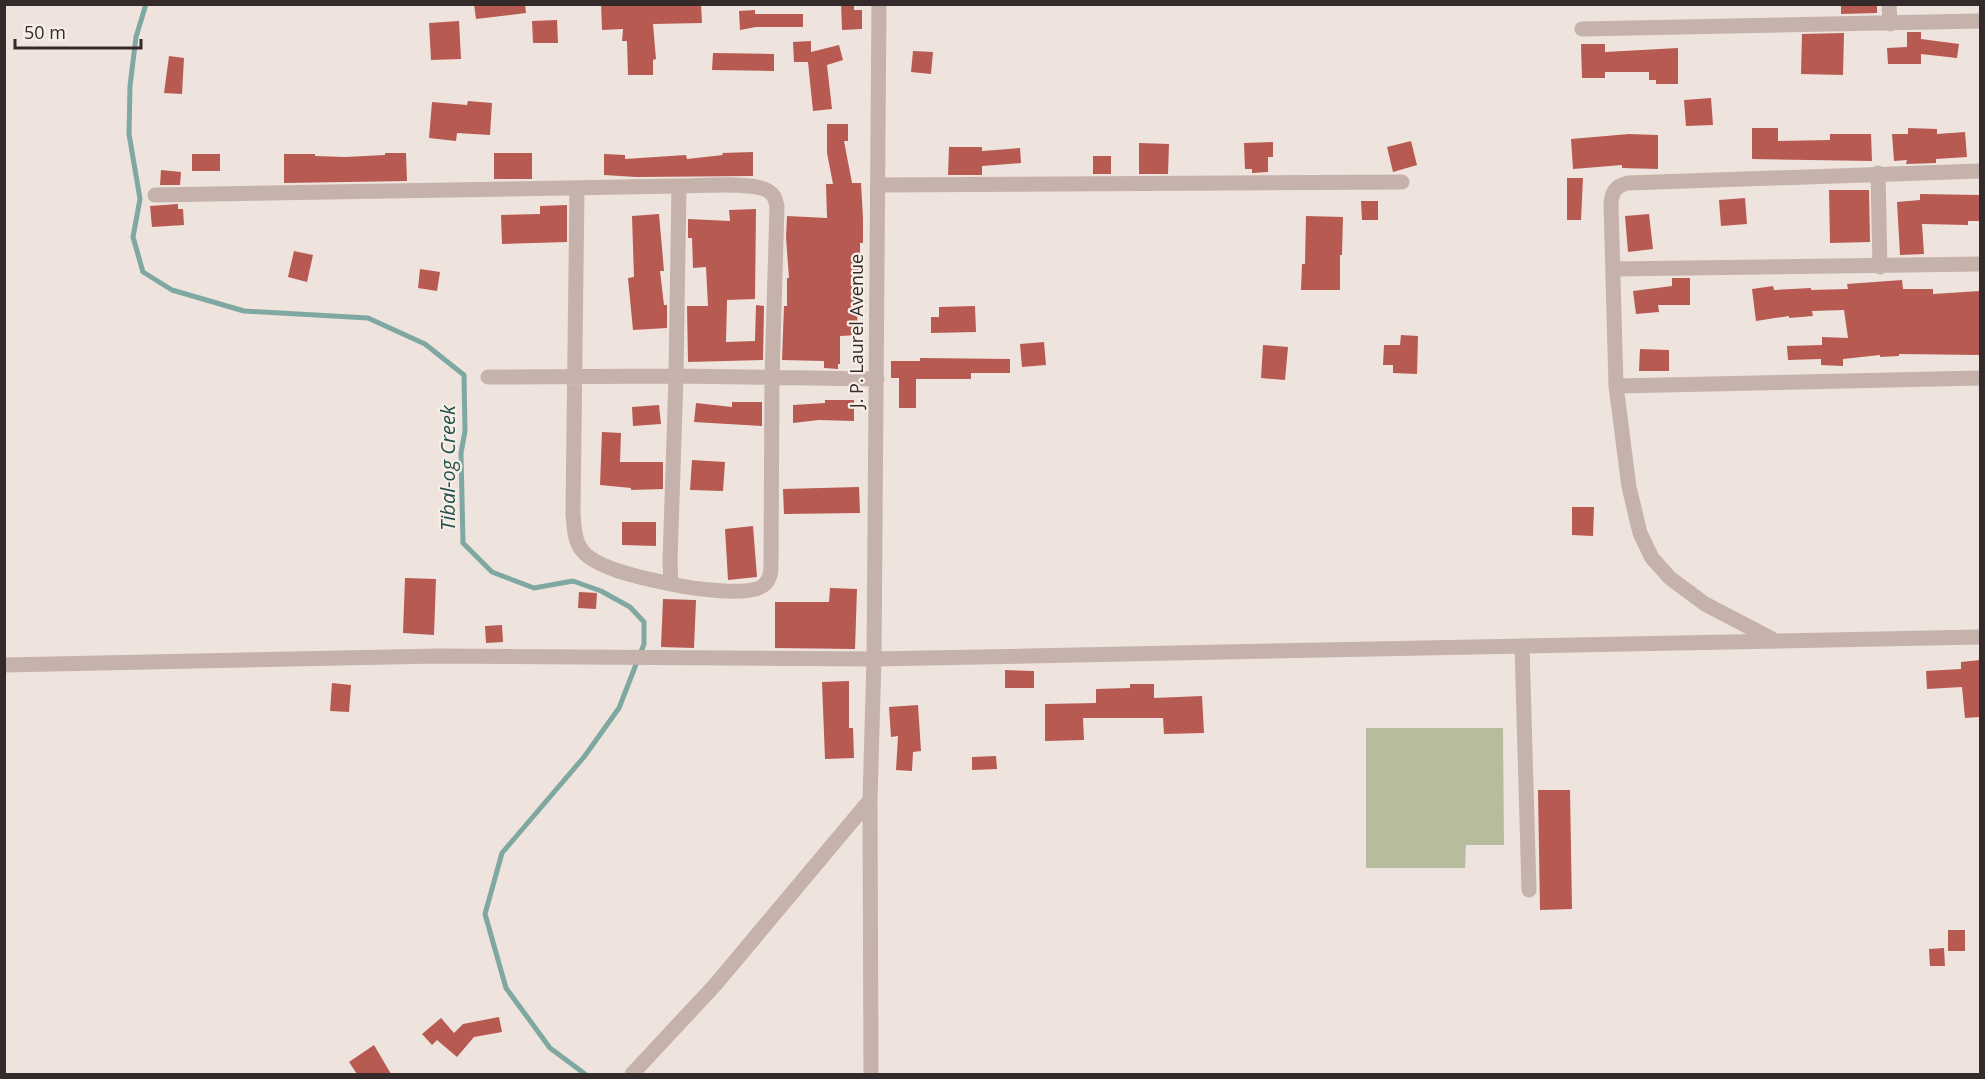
<svg xmlns="http://www.w3.org/2000/svg" width="1985" height="1079" font-family="'Open Sans',sans-serif">
	<rect width="100%" height="100%" fill="#efe3dd"/>
	<path fill="#b7bc9e" d="M1366,728H1503L1504,845H1466L1465,868H1366Z"/>
	<g fill="none" stroke-linecap="round" stroke-linejoin="round">
		<path stroke="#7fa8a3" stroke-width="5" d="M146,4L136,37L130,86L129,134L140,199L133,237L143,272L172,290L244,311L368,318L425,344L464,375L465,431L461,453L463,543L492,572L534,588L573,581L601,591L630,607L644,622V644L619,708L584,757L502,853L485,914L506,988L550,1048L585,1074"/>
	</g>
	<path fill="#b75a52" d="M474,4H525L526,13L476,19Z
		M601,4H701L702,23L653,24L656,59L653,60V75H628L627,41H622L623,29L602,30Z
		M841,4H854V10H862V29L842,30Z
		M1841,4H1877V13L1841,14Z
		M755,10V14H803V27H756L740,30L739,11Z
		M557,20L558,43H533L532,21Z
		M459,21L461,59L431,60L429,23Z
		M1907,32H1921V39L1959,44L1957,58L1921,54V64H1888L1887,48L1907,47Z
		M1844,33L1843,75L1801,74L1802,34Z
		M811,41V52L839,45L843,60L827,65L832,109L813,111L808,62H794L793,42Z
		M1581,44H1605V52L1678,48V84H1656V80H1649V72H1605V78H1582Z
		M913,51L933,52L931,74L911,72Z
		M713,53L774,54V71L712,70Z
		M169,56L184,58L182,94L164,93Z
		M1711,98L1713,125L1686,126L1684,100Z
		M468,101L492,103L490,135L457,133L456,141L429,138L432,102L467,105Z
		M827,124H848V141H844L852,183H861L863,219V243H860V274H856L854,310H857L858,335L840,336V364H838V369L824,368V361L782,360L784,306H787V278H789L786,237L787,216L827,218L826,184H833L827,153Z
		M1752,128H1778V141L1830,140V134H1871L1872,161L1752,159Z
		M1908,128L1937,129V134L1965,132L1967,157L1936,159V163L1906,164L1907,160L1894,161L1892,134H1908Z
		M1629,134L1658,135V169L1622,168V165L1573,169L1571,139Z
		M1411,141L1417,165L1393,172L1387,147Z
		M1273,142V157H1268V172L1252,173V169H1245L1244,143Z
		M1139,143L1169,144L1168,174H1139Z
		M949,147H982V151L1020,148L1021,163L982,166V175H948Z
		M753,152V176L636,177L604,175V154L625,155V159L686,155L687,159L723,155L722,153Z
		M385,153H406L407,181L284,183V154H315V156L345,157L385,155Z
		M494,153H532V179H494Z
		M192,154H220V171H192Z
		M1093,156H1111V174H1093Z
		M161,170L181,172L180,185H160Z
		M1567,178H1583L1581,220H1567Z
		M1829,190H1869L1870,242L1830,243Z
		M1920,194L1980,195V221H1968V225L1922,224L1924,254L1900,255L1897,202L1920,200Z
		M1745,198L1747,224L1721,226L1719,200Z
		M1361,201H1378V220H1362Z
		M178,204V209H183L184,225L152,227L150,206Z
		M567,205V242L502,244L501,215L540,214V206Z
		M756,209L755,299L727,300L726,342L755,341L756,305L764,306L763,360L688,362L687,306H708L706,267L693,268L692,238H688V219L730,221L729,210Z
		M659,214L664,271H660L664,305H667V328L633,330L628,278L634,277L632,216Z
		M1649,214L1653,249L1628,252L1625,216Z
		M1306,216L1343,217L1342,255H1340V290H1301L1302,264H1305Z
		M294,251L313,255L307,282L288,277Z
		M420,269L440,272L437,291L418,288Z
		M1672,278H1690V305H1658L1659,312L1636,314L1633,291L1672,286Z
		M1902,280L1903,289H1933V294L1980,291V355L1899,354V356L1880,357V355L1843,359V366L1821,365V359L1788,360L1787,346L1822,345V337L1848,338L1844,310L1812,311L1813,316L1789,318V316L1756,321L1752,289L1773,286L1774,290L1811,288V290L1848,289L1847,284Z
		M975,306L976,332L931,333V317H939V307Z
		M1401,335L1418,336L1417,374L1393,373V365H1383L1384,345H1400Z
		M1044,342L1046,365L1022,367L1020,344Z
		M1263,345L1288,347L1285,380L1261,378Z
		M1640,349L1669,350V371H1639Z
		M920,358L1010,359V373H971V379H916V408H899V378H891V361H920Z
		M825,400H854V421L819,420L793,423V405L825,403Z
		M732,402H762V426L694,422L696,403L732,407Z
		M659,405L661,424L633,426L632,407Z
		M602,432L621,433L620,462H663V489L631,490V488L600,485Z
		M692,460L725,462L723,491L690,490Z
		M859,487L860,513L784,514L783,489Z
		M1572,507H1594L1593,536L1572,535Z
		M622,522H656V546L622,545Z
		M753,526L757,577L728,580L725,529Z
		M405,578L436,579L434,635L403,633Z
		M830,588L857,589L855,649L775,648V602H829Z
		M579,592L597,593L596,609L578,608Z
		M663,599L696,600L694,648L661,647Z
		M502,625L503,642L486,643L485,626Z
		M1980,660V717L1965,718L1962,687L1927,689L1926,671L1961,669V662Z
		M1005,670L1034,671V688H1005Z
		M849,681V728H853L854,758L825,759L822,682Z
		M332,683L351,685L349,712L330,711Z
		M1130,684H1154V698L1202,696L1204,733L1164,734L1163,718H1083L1084,740L1045,741V704L1096,703V689L1130,688Z
		M918,705L921,751L913,752L912,771L896,770L898,736L891,737L889,707Z
		M996,756L997,769L972,770V757Z
		M1538,790H1570L1572,909L1540,910Z
		M1948,930H1965V951H1948Z
		M1944,948L1945,966H1930L1929,949Z
		M499,1017L502,1032L474,1037L457,1057L437,1040L432,1045L422,1034L441,1018L454,1033L463,1024Z
		M374,1045L391,1074H357L349,1062Z"/>
	<g fill="none" stroke-linecap="round" stroke-linejoin="round">
		<path stroke="#c5b2aa" stroke-width="15" d="M1889,4L1890,24
			M1582,29L1980,21
			M1878,173L1880,267
			M878,185L1402,182
			M577,189L573,513C574,525 574,539 581,549C594,569 648,579 671,584
			M155,195L679,186C699,186 754,181 768,191C775,195 775,199 777,206L772,379L771,562C771,570 771,578 765,584C752,598 689,588 671,584L670,562L676,376L679,186
			M1614,269L1980,264
			M488,377L676,376L877,379
			M1616,386L1980,378
			M1772,639L1705,604L1670,578L1652,558L1640,533L1629,487L1616,386L1611,204C1612,192 1615,186 1628,183L1980,171
			M1522,646L1529,890
			M4,665L438,656L874,659L1980,637
			M632,1074L715,985L870,800
			M871,1074L870,800L874,659L879,4"/>
	</g>
	<g text-anchor="middle" stroke-width="4.5" stroke-linejoin="round" paint-order="stroke">
		<g font-size="18" fill="#342a29" stroke="#f7eee8">
			<text transform="translate(857 331) rotate(-90)" y="6">J. P. Laurel Avenue</text>
		</g>
		<g font-size="20" font-style="italic" fill="#23504c" stroke="#f7eee8">
			<text transform="translate(448 468) rotate(-90)" y="7">Tibal-og Creek</text>
		</g>
	</g>
	<rect width="1985" height="1079" fill="none" stroke="#342a29" stroke-width="12"/>
	<path d="M15 39v9h126v-9" fill="none" stroke="#342a29" stroke-width="3"/>
	<text x="24" y="39" font-size="18" fill="#342a29" stroke="#f7eee8" stroke-width="4.5" paint-order="stroke">50 m</text>
</svg>
